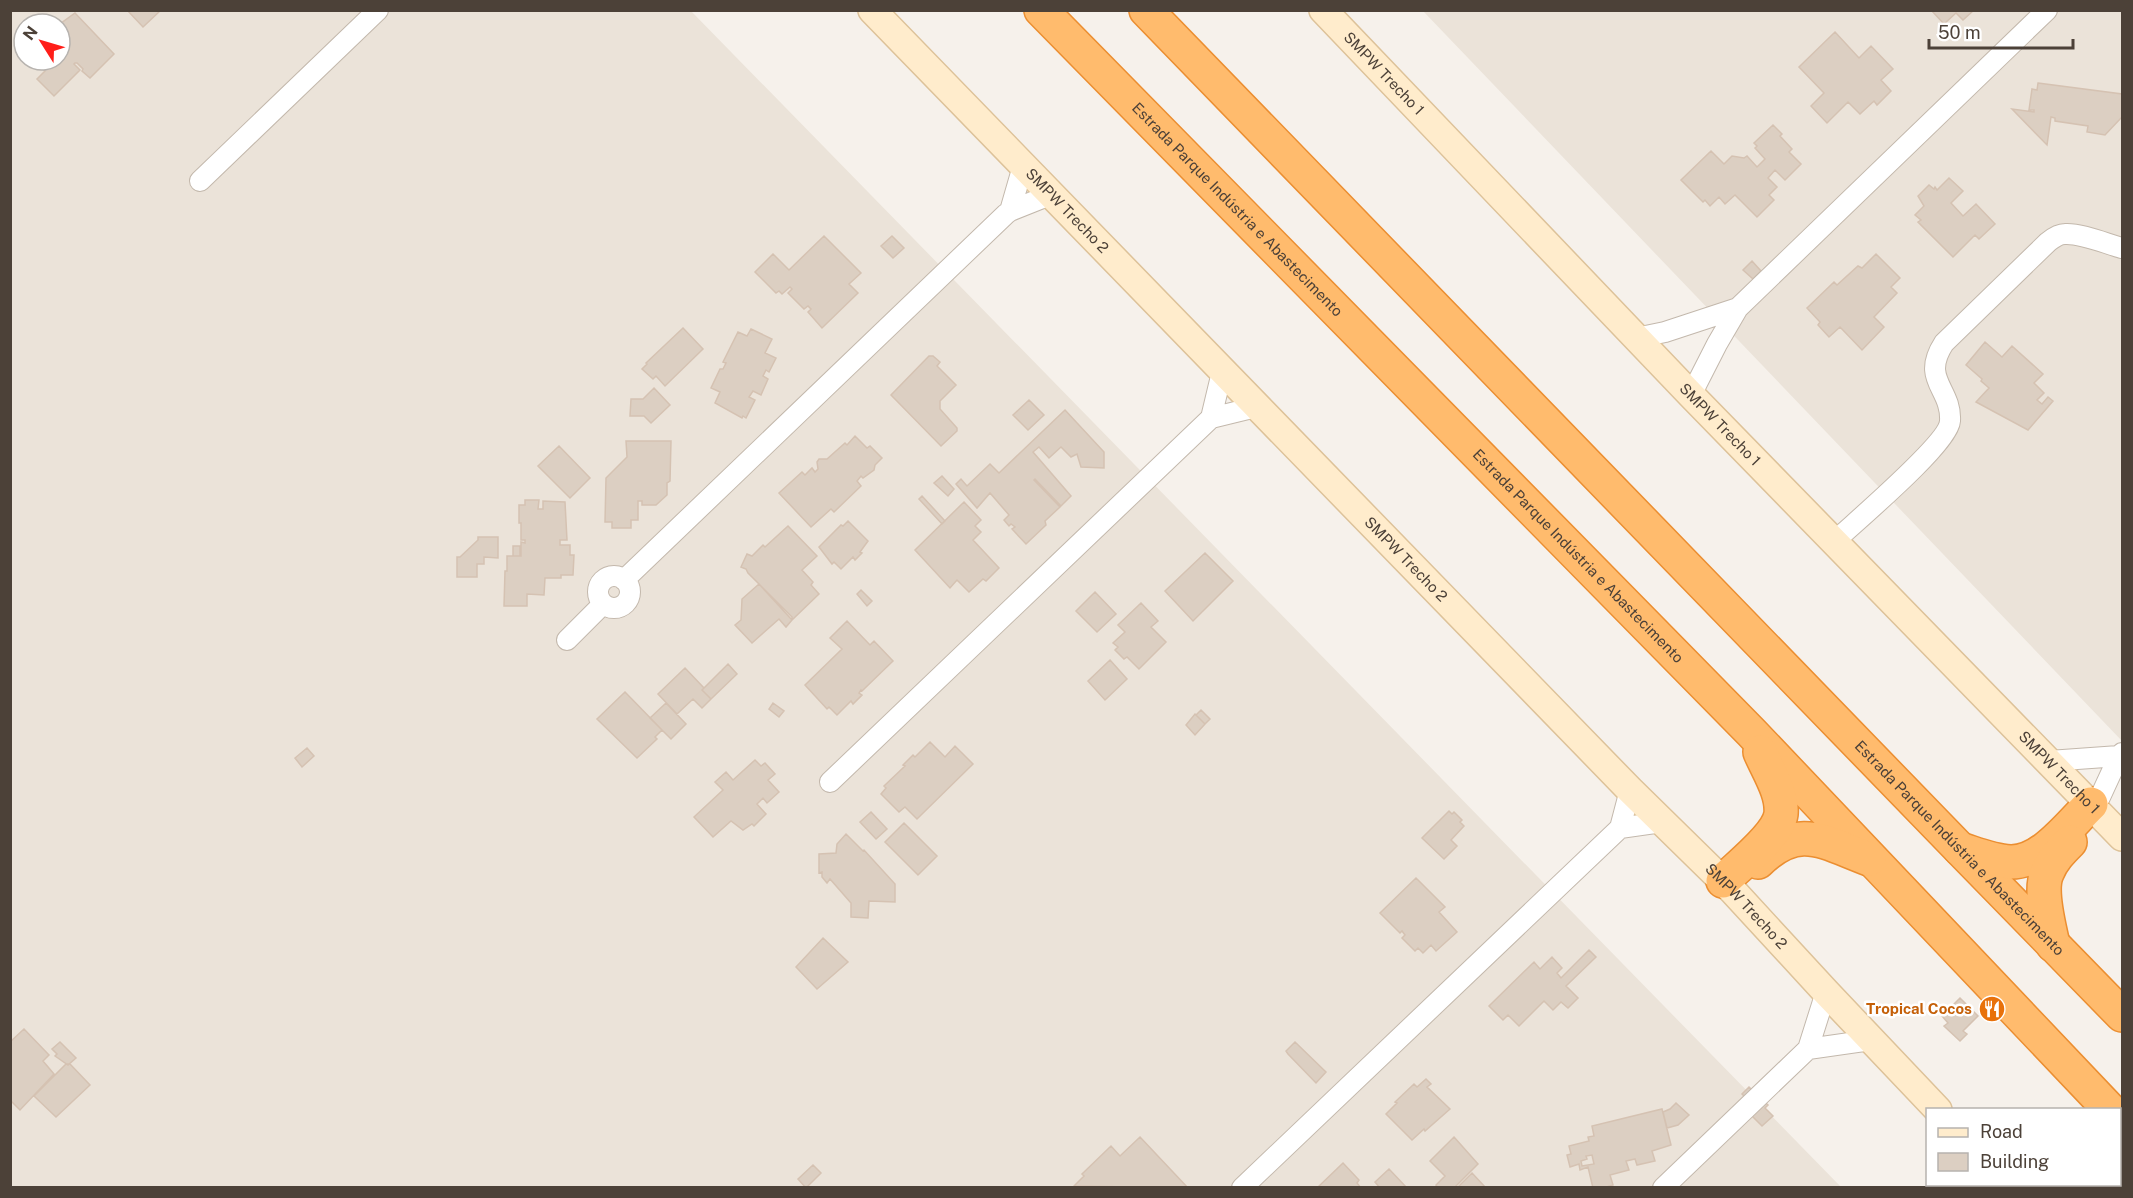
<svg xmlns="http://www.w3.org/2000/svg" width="2133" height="1198" font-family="'Public Sans',sans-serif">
	<rect width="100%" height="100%" fill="#f6f1eb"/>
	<path fill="#ebe3d9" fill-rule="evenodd" d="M10,11H691L1841,1187H11ZM24,24H60V60H24Z
		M1423,11H2122V741Z"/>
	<path fill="#dccfc2" stroke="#d5c2b2" stroke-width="1.5" fill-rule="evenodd" d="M127,10H161L143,27Z
		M1931,10H1974L1963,20L1956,13L1944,24Z
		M75,13L114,54L90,78L82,71L83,69L77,63H75L74,64L80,70L54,96L37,79L45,71L34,60H60V24Z
		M1835,32L1859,58L1871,46L1893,69L1881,80L1891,91L1877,105L1874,101L1860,114L1848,102L1827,123L1811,106L1824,93L1799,67Z
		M2038,83L2122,94V117L2105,135L2087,132L2088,126L2055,121V118L2051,117L2047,145L2012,109L2034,112V110H2029L2032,89L2037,90Z
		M1773,125L1782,134L1780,136L1792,149L1789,152L1801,164L1785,180L1775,170L1768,178L1777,187L1769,195L1774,200L1757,217L1735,195L1725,204L1719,197L1710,206L1705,200L1703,202L1681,180L1711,151L1724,164L1732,156L1744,158L1747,156L1757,167L1765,159L1755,148L1757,146L1754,143Z
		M1949,178L1963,191L1951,203L1963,216L1976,204L1995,224L1979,239L1975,235L1953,257L1918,222L1921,220L1915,215L1924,206L1918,196L1929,185L1934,189L1935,187L1937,190Z
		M824,236L861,273L849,284L858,293L822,328L808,312L811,309L808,306L804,309L788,293L792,289L790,287L782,294L779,291L776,293L755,272L773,254L789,270Z
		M892,236L904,248L893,258L881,246Z
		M1876,254L1900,278L1891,287L1897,293L1874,317L1884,327L1862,350L1840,327L1829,337L1818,325L1820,322L1807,308L1834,282L1837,285L1858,266L1862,268Z
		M1752,261L1761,271L1753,279L1743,270Z
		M683,328L703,349L665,386L656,376L653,379L642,369L647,364L646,363Z
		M751,329L772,339L765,353L776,358L769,372L766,370L763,376L768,379L761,395L753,391L749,397L755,400L746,418L743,416L742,418L715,403L720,392L711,388L720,369H723L726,363L723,362L738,332L747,336Z
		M1985,342L2002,357L2012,346L2043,374L2034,383L2044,393L2037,400L2042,404L2048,397L2053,401L2028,430L1976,402L1989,388L1981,381L1982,379L1966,365Z
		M929,356H933L940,362L937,366L956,385L940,401V409L957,428V431L941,446L891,395Z
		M654,388L670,405L651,423L644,416H630L631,399H643Z
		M1029,400L1044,415L1028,430L1013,415Z
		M1065,410L1104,452V468L1081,467L1077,454L1071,457L1061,447L1049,458L1039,447L1033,452L1071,496L1061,506L1035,479L1034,480L1060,507L1045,521L1046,525L1026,544L1012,529L1015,527L1011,524L1009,526L1004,520L1009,515L990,493L977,508L956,484L961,479L967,486L990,464L999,473Z
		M855,436L867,448L870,446L882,458L875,465L874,470L863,478L861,476L857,481L861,486L834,512L831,509L811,527L779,493L802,472L805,475L812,468L815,472L818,469L817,462L819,459H827L845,443L847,445Z
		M626,441H671L670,481L667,483V495L656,505H642V501H638V520H631V528H612V522H605L606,478L627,457Z
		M559,446L590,478L570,498L538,466Z
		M942,476L954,489L948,496L934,483Z
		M922,496L945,521L942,524L919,499Z
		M525,500H539L538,509H543V501L565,502L567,540H560V545H570V555H574L573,575H561V578H545L544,595L527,594V606H504L505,571H507V556H521V542L525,543V540H521V523H519V505H525Z
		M964,502L981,520L975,526L981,532L973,540L999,568L986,581L983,579L969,592L957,580L950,588L915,550Z
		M848,521L868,541L860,552L862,553L855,560L853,557L841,569L834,562L832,564L819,547L841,525L843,526Z
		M788,526L817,556L802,570L813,582L811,585L819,594L792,620V617L748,573L746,569L741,567L747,554L752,556L763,545L765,547Z
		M478,537H498V558L484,557V564H477V577H457V557H460L478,540Z
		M513,546H520V556H513Z
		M1205,553L1233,581L1193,621L1165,591Z
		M759,584L792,620L786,627L779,619L752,643L735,625L741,620L742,599Z
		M861,590L872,601L867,606L857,594Z
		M1095,592L1116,614L1097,632L1076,611Z
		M1141,603L1158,621L1151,627L1166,642L1139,669L1127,657L1124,659L1115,650L1118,647L1113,643L1125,632L1118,625Z
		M847,621L870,645L874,641L893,661L862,691L861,690L859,693L862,695L853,704L851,701L837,715L829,707L827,709L805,685L842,649L830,638Z
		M1110,660L1127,679L1105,700L1088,681Z
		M728,664L737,674L711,699L702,690Z
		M685,668L704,688L702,690L711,699L702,708L693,699L677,714L658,694Z
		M625,692L662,730L655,737L657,739L637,758L597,719Z
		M666,703L686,724L671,739L650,718Z
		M773,703L784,711L779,717L769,709Z
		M1201,710L1210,719L1205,724L1196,715Z
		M1195,714L1205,724L1195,735L1186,725Z
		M930,742L945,757L955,746L973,764L917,819L905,807L899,812L881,794L886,788L884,786L905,766L903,765L913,755L915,757Z
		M307,748L314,756L302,767L295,758Z
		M755,760L761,766L765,763L775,774L768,780L779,792L767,803L763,798L757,804L766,814L754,826L752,824L743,830L731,821L713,837L694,817L723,790L715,782L726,772L733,780Z
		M1449,811L1452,814L1454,812L1462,820L1460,822L1464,826L1451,840L1457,846L1444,859L1422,838Z
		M871,812L887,829L876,839L860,822Z
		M904,823L937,856L918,875L885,842Z
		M846,834L863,851L864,850L895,884V902L869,901L868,918L851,917V903L830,879L827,883L822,877V872L819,873V854L836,853L837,844Z
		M1416,878L1445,907L1439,912L1457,932L1436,951L1431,945L1423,953L1418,948L1415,951L1402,938L1405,935L1402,931L1400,933L1380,913Z
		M823,938L848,962L817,989L796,967Z
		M1589,950L1596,957L1566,986L1578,998L1568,1008L1561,1002L1553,1010L1544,1001L1519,1026L1508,1015L1503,1020L1489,1006L1534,962L1540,969L1552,957L1562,968L1557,973L1561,978Z
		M1960,998L1978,1016L1963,1031L1967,1034L1960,1041L1944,1026L1948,1023L1942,1016Z
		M24,1029L49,1055L43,1061L54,1074L20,1110L10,1100V1042Z
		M60,1042L76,1058L68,1065L55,1056L57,1054L52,1049Z
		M1295,1042L1326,1072L1316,1083L1288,1054L1286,1051Z
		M66,1064H70L90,1085L56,1117L34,1096Z
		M1426,1079L1431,1084L1427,1087L1450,1109L1425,1131L1424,1129L1412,1140L1386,1114L1397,1103L1395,1102L1414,1084L1417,1087Z
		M1749,1087L1768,1105L1765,1108L1773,1116L1762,1126L1750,1114L1756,1108L1742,1094Z
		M1676,1103L1689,1115L1678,1125L1667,1128L1663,1112L1670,1109Z
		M1662,1109L1671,1145L1652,1151L1655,1161L1637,1165L1635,1159L1626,1161L1629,1170L1610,1175L1613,1185L1603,1188H1593L1588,1167L1580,1170L1579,1164L1570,1167L1567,1155L1571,1154L1569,1146L1589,1141L1588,1137L1594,1136L1592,1126ZM1592,1155L1594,1164L1582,1166L1581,1161L1587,1159L1586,1156Z
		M1140,1137L1188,1188L1074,1186L1084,1176L1082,1174L1111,1146L1120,1156Z
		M1454,1137L1478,1164L1454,1188H1438L1436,1185L1445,1176L1430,1161Z
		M1343,1163L1359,1180L1357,1183L1361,1188H1317Z
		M813,1165L821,1173L806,1188L798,1179Z
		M1389,1169L1407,1188H1380L1375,1182Z
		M1472,1173L1486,1188H1457Z"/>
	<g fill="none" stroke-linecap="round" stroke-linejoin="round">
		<defs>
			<path id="street" d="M200,181L378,10
				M1010,211L1050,195
				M1636,338L1665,332L1738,308
				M1691,395L1717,344L1738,308L2047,10
				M1211,418L1256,407
				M1835,541C1855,522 1949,443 1950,421C1952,388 1920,380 1944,343L2048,242C2053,238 2059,234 2065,234C2081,233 2107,244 2122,248
				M598 592a16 16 0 1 1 32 0a16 16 0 1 1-32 0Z
				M624,580L1006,214L1010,211L1023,166
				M567,640L603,604
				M2049,761L2119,756
				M830,782L1211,418L1222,372
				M2095,808L2119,756L2122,753
				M1620,828L1662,822
				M1808,1049L1871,1040
				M1242,1188L1620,828L1630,790
				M1663,1188L1808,1049L1826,992"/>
			<g id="secondary">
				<path id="s1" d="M872,10L1630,790L1733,891L1826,992L1938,1110"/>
				<path id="s2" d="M1323,10L1691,395L2122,837"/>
				<path d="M2011,1184L2014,1188"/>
			</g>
			<g id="highway">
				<path id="s3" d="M1041,10L1751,732L2110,1110"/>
				<path id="s4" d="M1146,10L1959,848L2122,1015"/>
				<path d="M1960,849C1976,854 1993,861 2010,862C2042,863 2069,825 2091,804"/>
				<path d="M1758,862C1799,822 1823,842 1869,859"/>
				<path d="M1723,881C1738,866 1778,836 1781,814C1783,793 1768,771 1760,752"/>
				<path d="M2053,945C2049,925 2039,891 2047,873C2052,860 2061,851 2070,842"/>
			</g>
		</defs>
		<use href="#street" stroke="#c3b8ac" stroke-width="22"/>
		<use href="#secondary" stroke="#ddc299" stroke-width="30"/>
		<use href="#highway" stroke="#eb8e31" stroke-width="36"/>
		<use href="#street" stroke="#fff" stroke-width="20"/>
		<use href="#secondary" stroke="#ffeccc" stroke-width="27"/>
		<use href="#highway" stroke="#ffbb6d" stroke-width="33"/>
	</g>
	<defs>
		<symbol id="restaurant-disc" viewBox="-11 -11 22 22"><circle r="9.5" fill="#e8710a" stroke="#fff"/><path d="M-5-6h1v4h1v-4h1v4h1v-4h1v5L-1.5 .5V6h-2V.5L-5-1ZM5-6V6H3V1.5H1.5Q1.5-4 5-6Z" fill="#fff"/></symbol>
	</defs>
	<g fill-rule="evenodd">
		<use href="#restaurant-disc" x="1977" y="994" width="30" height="30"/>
	</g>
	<g text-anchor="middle" stroke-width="5" stroke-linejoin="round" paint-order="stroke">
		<g font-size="15" fill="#4c4138" stroke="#fff">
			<text dy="5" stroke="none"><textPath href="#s2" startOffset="88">SMPW Trecho 1</textPath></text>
			<text dy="5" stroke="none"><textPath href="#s3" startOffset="280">Estrada Parque Indústria e Abastecimento</textPath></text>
			<text dy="5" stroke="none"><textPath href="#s1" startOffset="280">SMPW Trecho 2</textPath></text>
			<text dy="5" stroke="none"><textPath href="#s2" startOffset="574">SMPW Trecho 1</textPath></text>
			<text dy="5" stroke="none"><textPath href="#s3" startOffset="766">Estrada Parque Indústria e Abastecimento</textPath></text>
			<text dy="5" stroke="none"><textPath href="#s1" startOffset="766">SMPW Trecho 2</textPath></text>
			<text dy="5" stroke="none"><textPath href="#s2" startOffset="1060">SMPW Trecho 1</textPath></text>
			<text dy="5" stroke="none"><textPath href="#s4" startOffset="1168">Estrada Parque Indústria e Abastecimento</textPath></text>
			<text dy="5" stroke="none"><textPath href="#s1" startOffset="1252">SMPW Trecho 2</textPath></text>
		</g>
		<g font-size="15" font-weight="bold" fill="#c56008" stroke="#fff" text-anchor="end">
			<text x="1972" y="1014">Tropical Cocos</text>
		</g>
	</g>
	<rect width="2133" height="1198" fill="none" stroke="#4c4138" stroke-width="24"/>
	<rect x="1926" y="1108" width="195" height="78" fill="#ffffff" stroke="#b7b3af" stroke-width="1.5"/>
	<rect x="1938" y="1128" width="30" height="9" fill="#ffeccc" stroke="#b7b3af" stroke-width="1.5"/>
	<text x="1980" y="1138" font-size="18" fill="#4c4138">Road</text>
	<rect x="1938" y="1153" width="30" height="18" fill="#dccfc2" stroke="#b7b3af" stroke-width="1.5"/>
	<text x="1980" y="1168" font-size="18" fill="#4c4138">Building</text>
	<g transform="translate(42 42) rotate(307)"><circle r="28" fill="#ffffff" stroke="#b7b3af" stroke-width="1.5"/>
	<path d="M0-4.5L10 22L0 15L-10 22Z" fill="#ff1e19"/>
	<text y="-9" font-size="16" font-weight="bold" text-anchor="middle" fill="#4c4138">N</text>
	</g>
	<path d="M1929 39v9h144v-9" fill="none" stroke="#4c4138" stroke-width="3"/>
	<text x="1938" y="39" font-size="18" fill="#4c4138" stroke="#ffffff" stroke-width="4.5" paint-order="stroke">50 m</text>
</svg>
